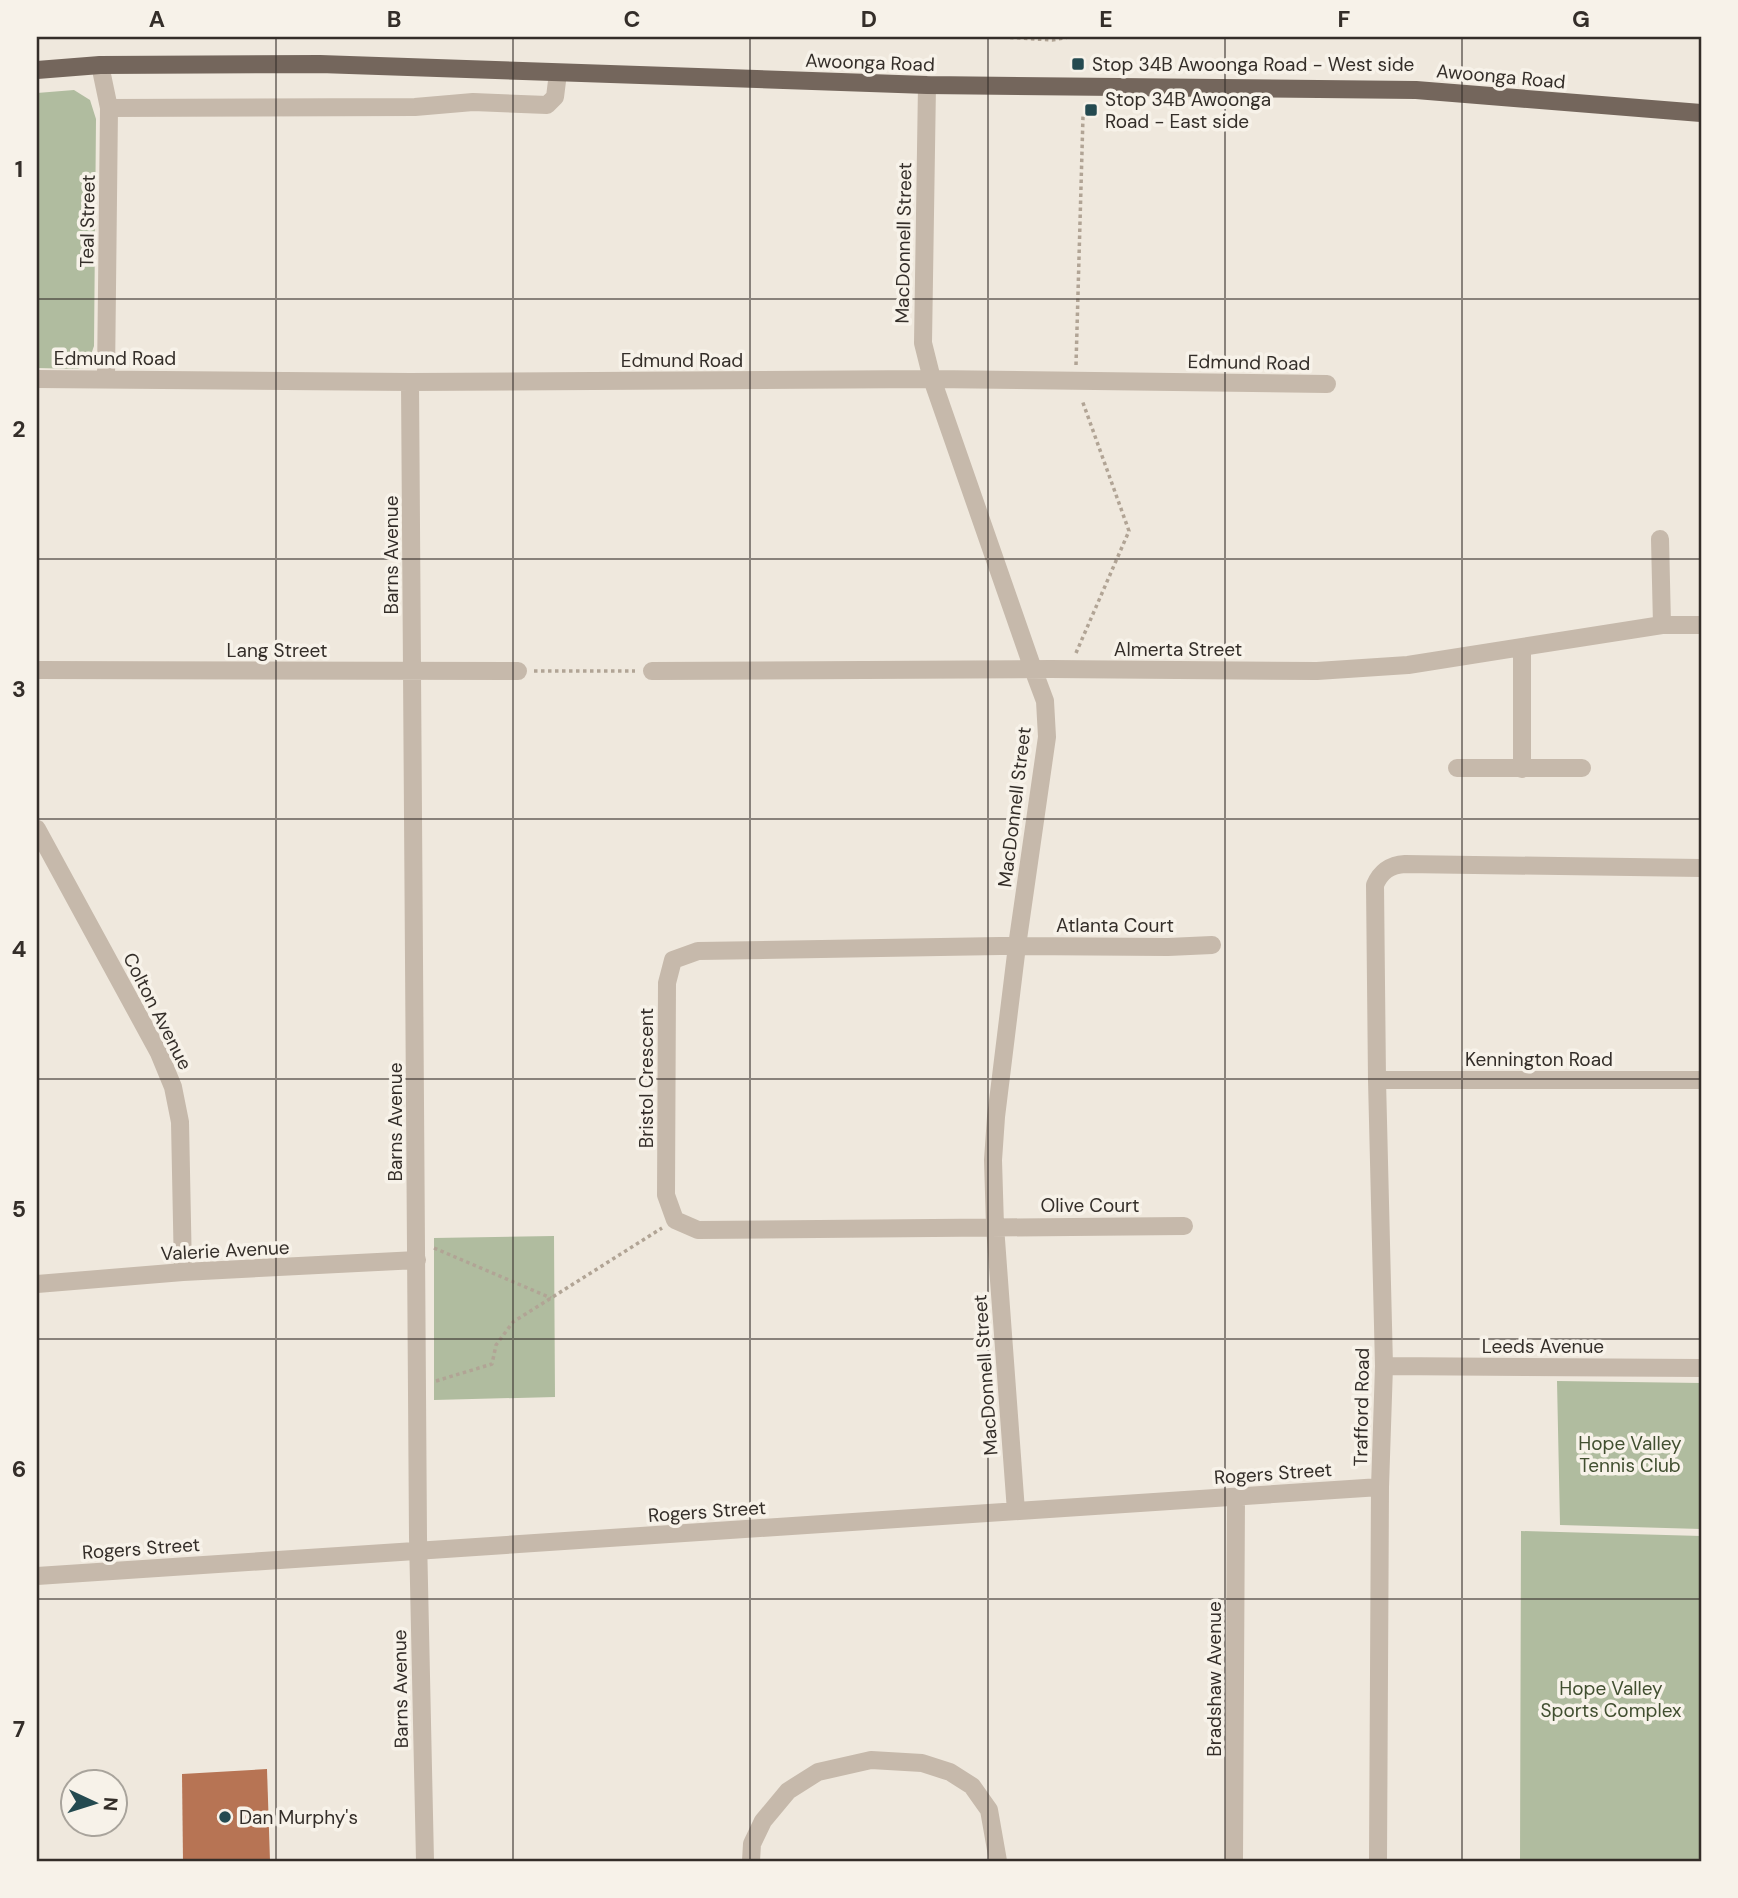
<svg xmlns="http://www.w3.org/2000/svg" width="1738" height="1898" font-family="'DM Sans',sans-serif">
	<rect width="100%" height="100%" fill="#efe8dd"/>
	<path fill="#b0bc9f" d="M74,90L90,100L96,119L94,346L88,363L78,369L37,368V93Z
		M554,1236L555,1397L434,1400V1238Z
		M1557,1381L1701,1383V1529L1560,1525Z
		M1521,1531L1701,1536V1861H1520Z"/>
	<path fill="#b77454" d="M267,1769L270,1861H183L182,1774Z"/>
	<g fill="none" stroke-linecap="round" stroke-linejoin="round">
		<path stroke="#b1a495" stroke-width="3.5" stroke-dasharray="3.5 3.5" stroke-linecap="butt" d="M1003,37L1052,40L1069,37
			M1076,365L1083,116
			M1076,653L1129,531L1082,400
			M534,671H635
			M434,1248L551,1298
			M436,1381L492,1364L496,1345L513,1322L662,1228"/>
		<path stroke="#c6b9ab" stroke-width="18" d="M100,65L109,108L106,378
			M927,85L923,343L932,379L1033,669L1045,701L1047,737L1017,946L996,1117L993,1160L995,1226L1016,1511
			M109,108L415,107L473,102L547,105L555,97L558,73
			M37,379L410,382L932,379L1327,384
			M410,382L418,1537L425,1861
			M1660,539L1662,625
			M1522,647V769
			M37,670L518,671
			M652,671L1051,669L1317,671L1408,665L1662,625H1701
			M1457,768H1582
			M37,829L159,1053L173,1087L180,1122L183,1272
			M1377,1080H1701
			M1184,1226L698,1230L675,1220L666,1195L667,983L673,960L698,951L1000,946L1168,947L1212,945
			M37,1284L183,1272L417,1260
			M1384,1366L1701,1368
			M37,1576L1380,1487
			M751,1861L752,1844L763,1821L788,1791L818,1772L871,1760L922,1763L950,1772L972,1786L989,1810L998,1861
			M1234,1861L1236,1497
			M1378,1861L1380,1487L1384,1366L1377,1080L1375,885C1381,871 1390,865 1405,864L1701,868"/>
		<path stroke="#74665c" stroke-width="18" d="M37,70L100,65L320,64L927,85L1416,90L1701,113"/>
	</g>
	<path fill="none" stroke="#342e29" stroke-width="2" stroke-opacity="0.55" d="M276,37V1861M513,37V1861M750,37V1861M988,37V1861M1225,37V1861M1462,37V1861M37,299H1701M37,559H1701M37,819H1701M37,1079H1701M37,1339H1701M37,1599H1701"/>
	<g fill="#244a50" stroke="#f7f2e9" stroke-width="2.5">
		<rect x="1071" y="57" width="14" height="14" rx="3.5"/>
		<rect x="1084" y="103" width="14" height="14" rx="3.5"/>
		<circle cx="225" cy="1817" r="7"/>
	</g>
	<g text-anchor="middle" stroke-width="7" stroke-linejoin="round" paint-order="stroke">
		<g font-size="19" fill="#342e29" stroke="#f7f2e9">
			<text transform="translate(870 62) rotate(2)" y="7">Awoonga Road</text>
			<text transform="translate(1501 76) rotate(5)" y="7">Awoonga Road</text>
			<text transform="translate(87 221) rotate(-89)" y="7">Teal Street</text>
			<text transform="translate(903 243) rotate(-89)" y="7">MacDonnell Street</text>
			<text x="115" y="365">Edmund Road</text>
			<text x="682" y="367">Edmund Road</text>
			<text transform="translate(1249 362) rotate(1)" y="7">Edmund Road</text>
			<text transform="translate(391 555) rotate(-90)" y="7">Barns Avenue</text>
			<text x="1178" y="656">Almerta Street</text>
			<text x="277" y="657">Lang Street</text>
			<text transform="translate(1014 807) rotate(-83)" y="7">MacDonnell Street</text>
			<text x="1115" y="932">Atlanta Court</text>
			<text transform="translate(158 1011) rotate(63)" y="7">Colton Avenue</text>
			<text x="1539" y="1066">Kennington Road</text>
			<text transform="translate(646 1078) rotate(-90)" y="7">Bristol Crescent</text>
			<text transform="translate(395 1122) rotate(-90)" y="7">Barns Avenue</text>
			<text x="1090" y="1212">Olive Court</text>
			<text transform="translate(225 1250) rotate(-3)" y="7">Valerie Avenue</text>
			<text x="1543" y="1353">Leeds Avenue</text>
			<text transform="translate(985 1375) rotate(-94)" y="7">MacDonnell Street</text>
			<text transform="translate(1361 1407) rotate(-89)" y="7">Trafford Road</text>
			<text transform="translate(1273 1473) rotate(-4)" y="7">Rogers Street</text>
			<text transform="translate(707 1511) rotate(-4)" y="7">Rogers Street</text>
			<text transform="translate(141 1548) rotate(-4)" y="7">Rogers Street</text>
			<text transform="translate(1214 1679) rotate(-90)" y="7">Bradshaw Avenue</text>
			<text transform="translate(400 1689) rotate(-91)" y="7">Barns Avenue</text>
		</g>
		<g font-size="19" fill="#342e29" stroke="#f7f2e9" text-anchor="start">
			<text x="1092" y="71">Stop 34B Awoonga Road - West side</text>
			<text x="1105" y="106">Stop 34B Awoonga<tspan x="1105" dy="22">Road - East side</tspan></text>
			<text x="239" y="1824">Dan Murphy's</text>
		</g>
		<g font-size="19" fill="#414f30" stroke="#f7f2e9">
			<text x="1630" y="1450">Hope Valley<tspan x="1630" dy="22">Tennis Club</tspan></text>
			<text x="1611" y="1695">Hope Valley<tspan x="1611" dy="22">Sports Complex</tspan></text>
		</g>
	</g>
	<rect width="1738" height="1898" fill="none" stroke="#f7f2e9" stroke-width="77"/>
	<g transform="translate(94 1803) rotate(94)"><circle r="33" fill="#f7f2e9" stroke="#a9a49c" stroke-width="2"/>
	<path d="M0-5L12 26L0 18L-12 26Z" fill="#244a50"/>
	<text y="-10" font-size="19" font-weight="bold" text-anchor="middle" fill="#342e29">N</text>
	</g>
	<rect x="38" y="38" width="1662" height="1822" fill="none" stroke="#342e29" stroke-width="2.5"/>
	<g font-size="23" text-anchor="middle" font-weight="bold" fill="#342e29">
		<text x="157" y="27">A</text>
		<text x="394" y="27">B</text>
		<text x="632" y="27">C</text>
		<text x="869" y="27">D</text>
		<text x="1106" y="27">E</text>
		<text x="1344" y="27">F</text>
		<text x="1581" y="27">G</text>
		<text x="19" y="177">1</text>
		<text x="19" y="437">2</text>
		<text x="19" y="697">3</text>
		<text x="19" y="957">4</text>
		<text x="19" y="1217">5</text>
		<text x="19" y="1477">6</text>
		<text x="19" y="1737">7</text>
	</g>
</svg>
